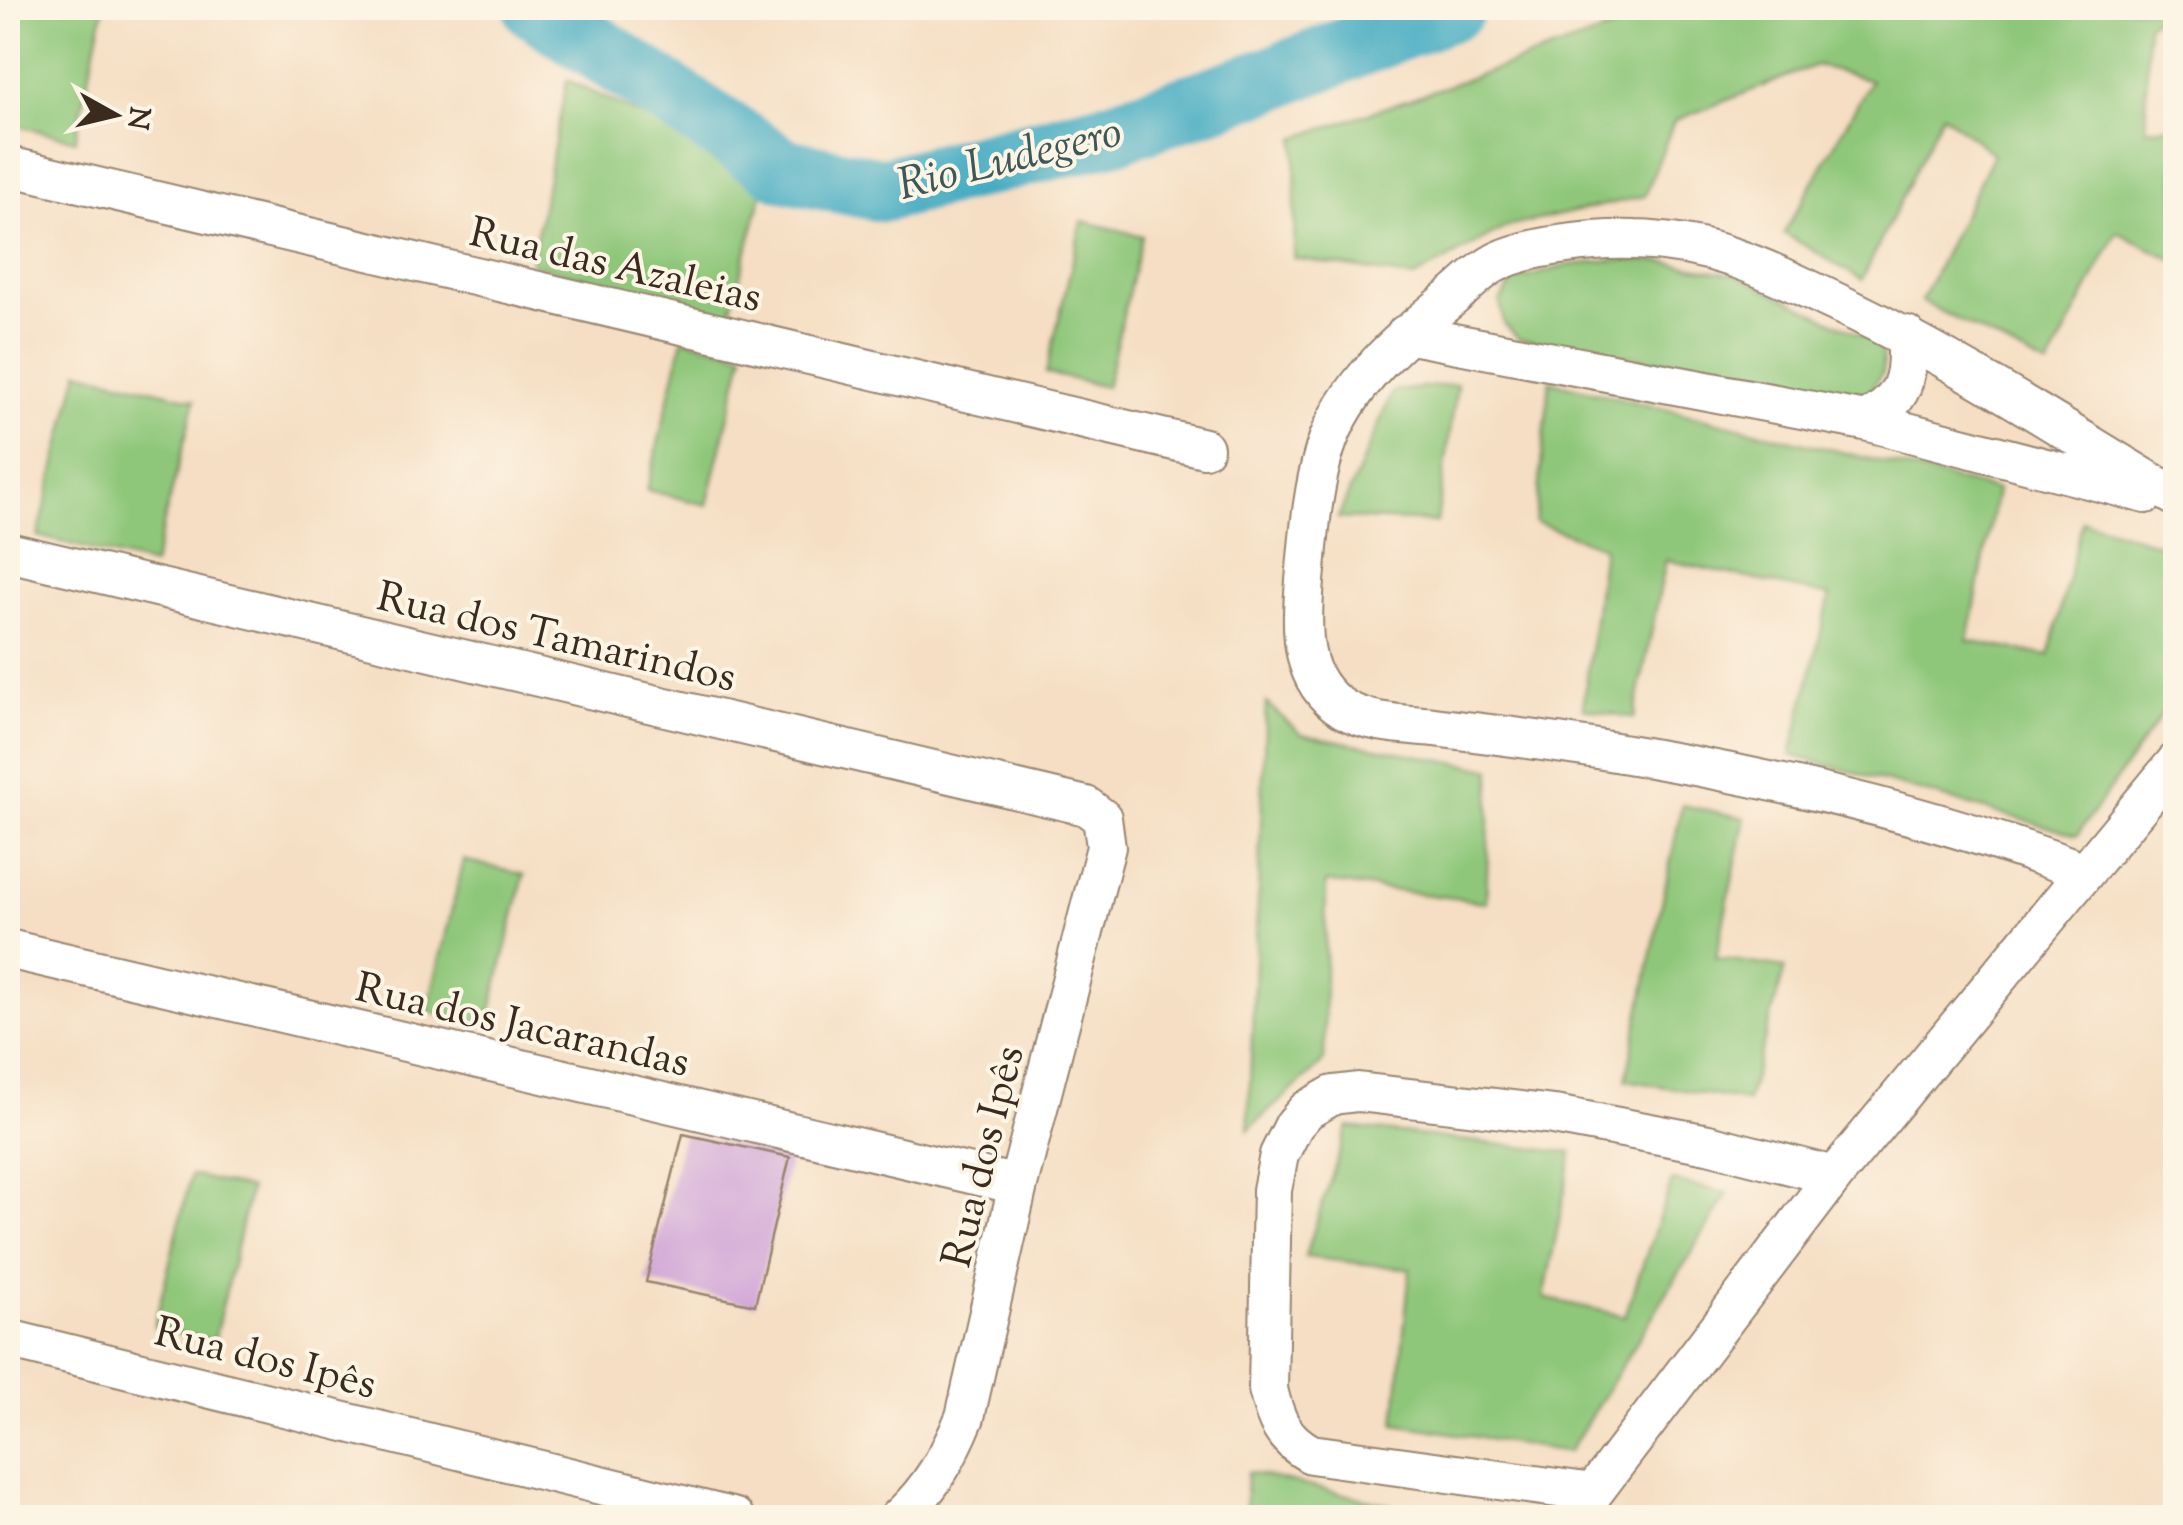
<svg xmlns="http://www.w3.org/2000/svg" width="2183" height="1525" font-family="'Sorts Mill Goudy',serif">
	<rect width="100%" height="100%" fill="#fcf5e5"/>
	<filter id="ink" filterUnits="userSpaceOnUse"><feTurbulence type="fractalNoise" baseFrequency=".01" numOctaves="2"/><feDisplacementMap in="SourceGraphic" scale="20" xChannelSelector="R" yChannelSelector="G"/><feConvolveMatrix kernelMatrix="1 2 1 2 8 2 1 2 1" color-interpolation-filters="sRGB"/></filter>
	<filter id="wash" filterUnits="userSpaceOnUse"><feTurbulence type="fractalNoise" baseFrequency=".0048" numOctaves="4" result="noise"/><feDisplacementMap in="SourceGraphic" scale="40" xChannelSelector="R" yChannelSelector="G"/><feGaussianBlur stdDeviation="2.25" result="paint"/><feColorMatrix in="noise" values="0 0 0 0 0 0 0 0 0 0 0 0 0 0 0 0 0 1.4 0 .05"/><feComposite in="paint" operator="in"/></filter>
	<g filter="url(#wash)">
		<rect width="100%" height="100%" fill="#f5dec3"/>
		<path fill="#8fc77a" stroke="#65784c" stroke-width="2.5" d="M8,8H104L75,140L8,123Z
			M1674,8H2173L2147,25L2146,129L2175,126V261L2117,232L2048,367L1921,301L1993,154L1942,114L1862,280L1784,233L1871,80L1816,65L1674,121L1645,196L1506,227L1414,278L1294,258L1296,138Z
			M567,80L767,175L730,314L531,264Z
			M1082,221L1142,236L1106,387L1046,373Z
			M1614,260L1660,261L1737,275L1882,345L1883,373L1867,394L1519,339L1504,324L1500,302L1513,281L1569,265Z
			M683,339L744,353L707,505L647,490Z
			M79,371L195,400L153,565L38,536Z
			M1550,381L1997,490L1968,641L2049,656L2082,520L2175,549V696L2077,835L1791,755L1830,596L1666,560L1634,718L1583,708L1603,547L1535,522Z
			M1457,384L1437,522L1338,518L1393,391Z
			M1266,703L1301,734L1491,769L1486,902L1326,882L1324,1061L1248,1130Z
			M1682,805L1745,818L1716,958L1785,968L1747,1101L1626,1080Z
			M464,860L524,875L487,1026L427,1011Z
			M1348,1127L1572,1153L1544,1298L1625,1316L1672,1181L1728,1193L1569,1452L1395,1424L1410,1269L1305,1257Z
			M191,1175L250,1189L214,1341L154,1327Z
			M1247,1472L1444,1517H1245Z"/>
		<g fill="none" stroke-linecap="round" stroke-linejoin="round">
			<path stroke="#43abc2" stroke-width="65" d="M536,8L784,170L883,190L1114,132L1273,78L1453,8"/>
		</g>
		<g id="blocks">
			<path fill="#cfa2d7" d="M683,1134L790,1157L755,1305L646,1282Z"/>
		</g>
	</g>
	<g filter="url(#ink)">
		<use href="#blocks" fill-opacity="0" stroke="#988470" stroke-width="2.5"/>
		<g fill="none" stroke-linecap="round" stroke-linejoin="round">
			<defs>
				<path id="street" d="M8,166L1204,448
					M1406,334L1865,421L2146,494
					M1865,421C1904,401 1910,377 1906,335
					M8,552L1086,806L1102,818L1106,847L1018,1185L965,1417C949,1456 931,1489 899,1518
					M2082,871C1927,812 1761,775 1597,749C1543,740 1488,734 1434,727C1405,724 1370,724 1344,709C1298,681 1301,628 1305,581C1309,537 1312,491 1325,449C1346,383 1403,337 1455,295C1467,285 1481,270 1495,263C1526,246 1599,238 1635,240C1711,242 1762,267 1829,299C1950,355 2062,429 2176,497
					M8,949L1018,1185
					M8,1339L735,1518
					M1593,1493L1311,1454C1283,1439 1275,1420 1268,1389L1272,1190L1279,1155L1294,1125L1307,1110L1333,1095L1358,1092L1554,1115L1708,1144L1834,1176
					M1579,1518L1593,1493L1834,1176L2176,762"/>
			</defs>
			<use href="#street" stroke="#988470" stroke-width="42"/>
			<use href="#street" stroke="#fff" stroke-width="38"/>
		</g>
	</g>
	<g text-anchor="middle" stroke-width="8" stroke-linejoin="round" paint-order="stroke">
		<g font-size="42" fill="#3b2a1e" stroke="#fcf5e5">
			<text transform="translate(616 263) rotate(13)" y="15">Rua das Azaleias</text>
			<text transform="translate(557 635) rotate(13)" y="15">Rua dos Tamarindos</text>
			<text transform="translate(523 1023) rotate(13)" y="15">Rua dos Jacarandas</text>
			<text transform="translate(981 1156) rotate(-76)" y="15">Rua dos Ipês</text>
			<text transform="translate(266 1356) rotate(14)" y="15">Rua dos Ipês</text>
		</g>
		<g font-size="45" font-style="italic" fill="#3e5757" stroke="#fcf5e5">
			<text transform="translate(1009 156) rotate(-14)" y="16">Rio Ludegero</text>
		</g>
	</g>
	<rect width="2183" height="1525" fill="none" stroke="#fcf5e5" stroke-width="40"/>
	<g transform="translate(115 115) rotate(98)" stroke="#fcf5e5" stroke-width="8" paint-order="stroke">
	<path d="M0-8L18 38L0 25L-18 38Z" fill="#3b2a1e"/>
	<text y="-15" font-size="28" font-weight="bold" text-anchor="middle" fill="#3b2a1e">N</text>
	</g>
</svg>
